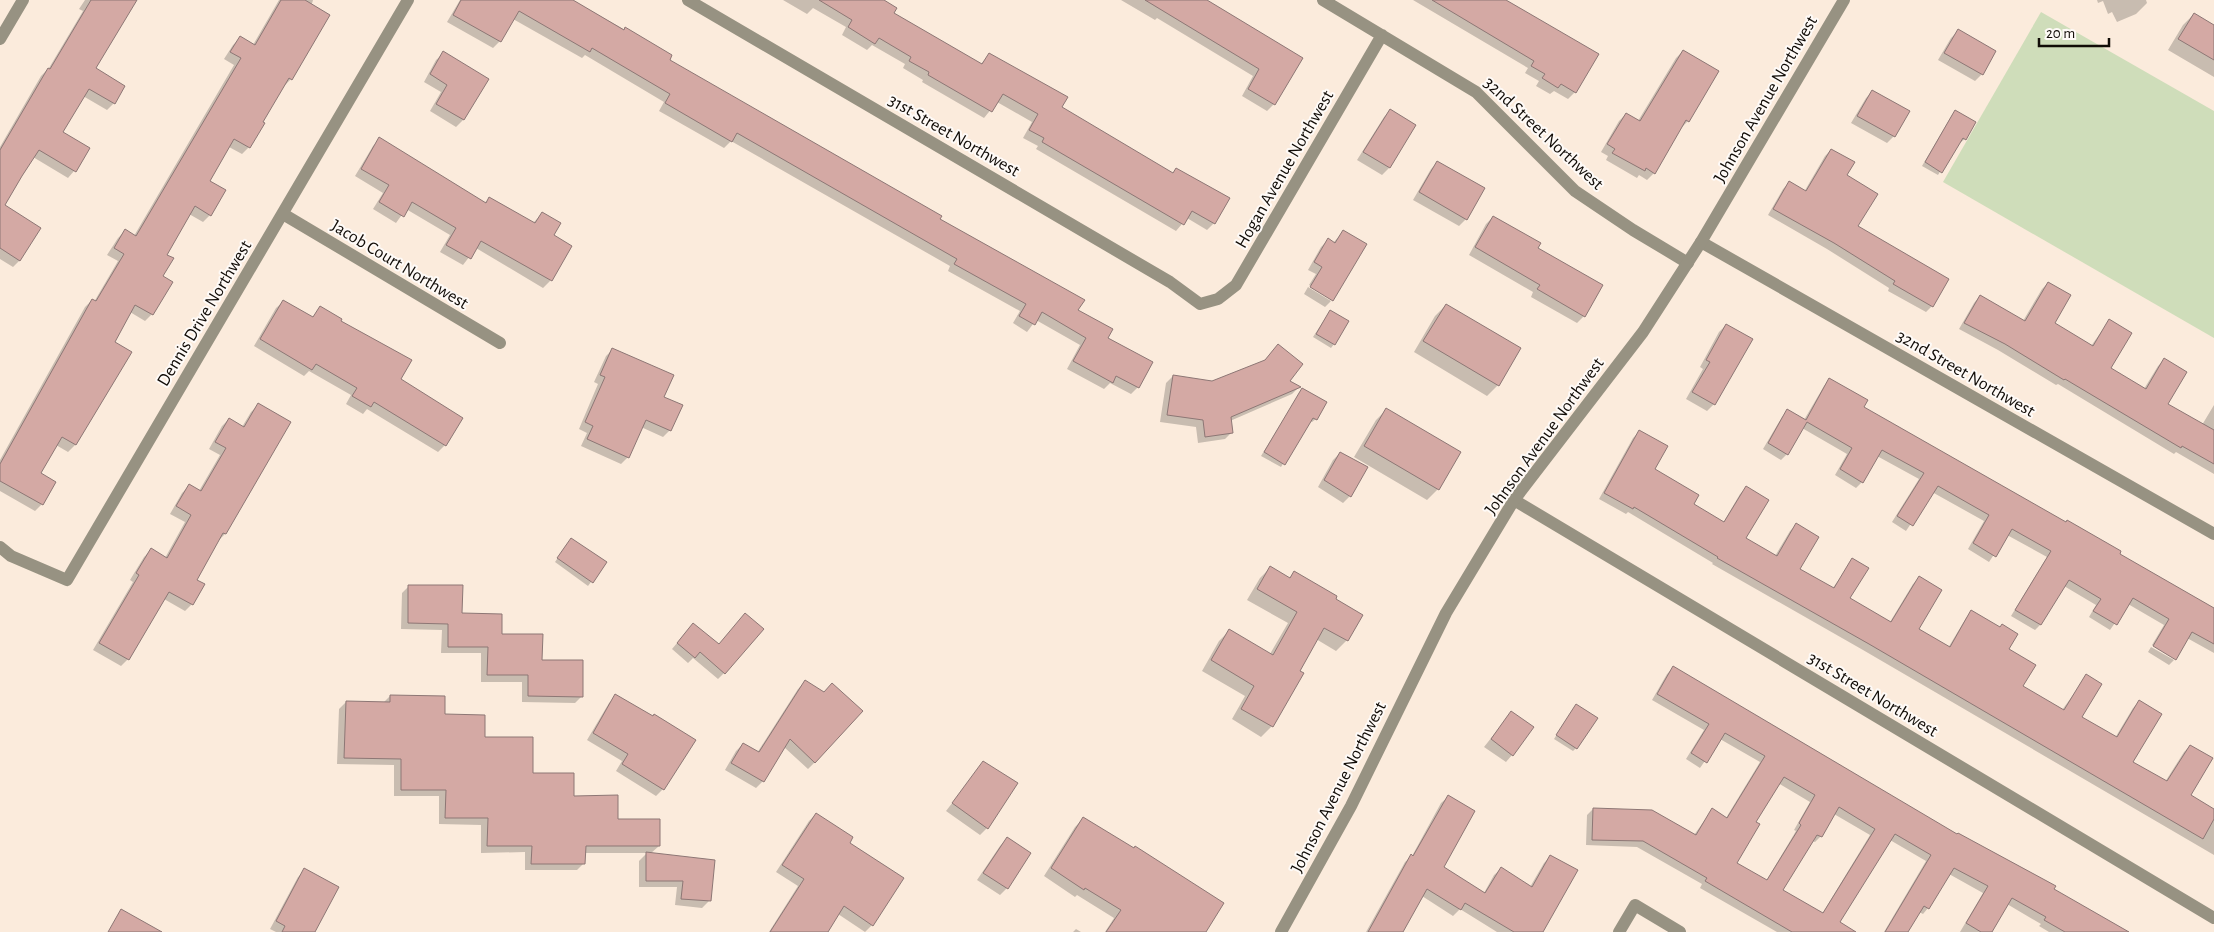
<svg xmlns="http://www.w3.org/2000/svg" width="2214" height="932" font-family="'Alegreya Sans',sans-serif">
	<rect width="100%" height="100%" fill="#fbebdc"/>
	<path fill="#cfddba" d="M2041,12L2214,111V338L1943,182Z"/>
	<path fill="#0003" fill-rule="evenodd" d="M85,0H132L94,69L124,86L114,103L107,110L83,96L61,133L74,171L68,178L33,157L3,206L20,260L13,267L0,259V147L41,76L49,68L83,11L79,9Z
		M279,0H313L291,79L284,86L261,122L249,147L242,154L229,147L208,182L210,215L203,222L189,214L166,255L152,314L145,321L130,312L113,342L131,352L75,445L68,452L56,445L40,474L42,504L35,511L0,491V460L85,307L92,300L94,302L118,261L107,255L118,238L125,231L134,236L234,65L224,59L233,45L240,38L253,45Z
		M460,0H572L671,56L668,60L938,220L1077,311L1106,339L1138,387L1131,394L1110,383L1104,389L1067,369L1080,345L1036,320L1027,332L1013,323L1020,311L948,271L950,266L731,141L724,148L659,111L664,102L585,55L582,58L513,19L500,41L493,48L447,22Z
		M783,0H881L892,13L980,65L989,55L1061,108L1172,174L1176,169L1214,223L1207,230L1187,218L1176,231L1036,149L1038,146L1023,138L1032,122L997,102L984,118L922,82L923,80L903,68L905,64L872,45L867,50L842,35L846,27L813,8L807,14Z
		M1121,0H1204L1301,58L1274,104L1267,111L1242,96L1253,76L1157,18L1155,20Z
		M1413,0H1505L1575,92L1568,99L1554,91L1550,94L1536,86L1539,81L1525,73L1528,68Z
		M2097,0H2146L2147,3L2136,14L2117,22L2112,12L2108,14L2103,1L2098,3Z
		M2194,14L2214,26V77L2168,50L2183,25Z
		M1958,31L1982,74L1975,81L1938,60L1951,38Z
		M1683,51L1688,121L1681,128L1654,173L1647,180L1639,175L1637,178L1606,160L1608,156L1601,152L1619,121L1626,114L1638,121L1676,58Z
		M444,53L487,79L463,120L456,127L430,111L441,92L424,82L436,60Z
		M1873,91L1894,136L1887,143L1851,123L1866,98Z
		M1391,110L1415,125L1389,168L1382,175L1357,160L1384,117Z
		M1952,115L1965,139L1961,142L1959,141L1938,175L1922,166Z
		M380,139L484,203L490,198L533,223L542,214L553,236L570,246L550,281L543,288L476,248L463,265L440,252L450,235L406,209L396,223L373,209L383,193L355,176L373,146Z
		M1831,150L1845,175L1857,226L1932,306L1926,312L1888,291L1889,288L1827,249L1768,215L1783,189L1789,183L1804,192L1825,156Z
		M1438,162L1466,219L1459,226L1413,200L1431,169Z
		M1493,217L1536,248L1584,316L1577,323L1531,297L1533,292L1469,255L1486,224Z
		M1343,232L1332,299L1309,285L1316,274L1308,270L1321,247L1328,240L1333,243Z
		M2048,283L2053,323L2091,346L2109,321V369L2144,389L2158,366L2165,359L2166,405L2202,425L2214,405V474L2176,452L2174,454L2058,384L2056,385L1998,350L1959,329L1974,303L1980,296L2023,321L2042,289Z
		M1308,287L1331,301L1325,307L1304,294Z
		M284,301L312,318L320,307L339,322L399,380L445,445L438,452L367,409L363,414L346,404L351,395L309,371L304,376L254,346L276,308Z
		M1446,305L1498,385L1487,396L1414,352L1435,316Z
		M1330,311L1334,344L1331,348L1313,337Z
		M1726,325L1714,404L1707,411L1686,399L1703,369L1700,367L1719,332Z
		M1278,345L1288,381L1299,387L1292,394L1230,421L1232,432L1225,439L1198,443L1196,427L1160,422L1166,383L1173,376L1212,382L1263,362Z
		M613,349L663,397L670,430L663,437L641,427L628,457L621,464L581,446L587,433L579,429L598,384L594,382L606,356Z
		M1829,380L1863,407L2214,609V653L2187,638L2175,658L2152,645L2164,625L2128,604L2110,630L2089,617L2096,605L2064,586L2040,625L2035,630L2011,616L2047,557L2007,535L1989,562L1968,549L1984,521L1932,492L1906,531L1892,522L1919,479L1877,456L1862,482L1856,488L1835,475L1847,454L1802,428L1787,454L1781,460L1763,449L1782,417L1788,411L1804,420L1824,386Z
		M1302,389L1325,403L1316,419L1312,422L1310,421L1281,467L1261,456Z
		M258,405L225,534L218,541L195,580L192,604L185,611L164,599L128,659L121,666L93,650L133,582L130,580L144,557L151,550L165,558L185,522L170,514L182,493L189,486L199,491L220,455L209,449L222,426L229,419L242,427L251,412Z
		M1387,409L1438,489L1427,500L1354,457L1376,420Z
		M1639,432L1654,469L1692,504L1723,523L1740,494L1746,488L1745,539L1775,556L1790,531L1796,525L1798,570L1832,589L1853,560L1848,598L1890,622L1913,584L1919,578L1917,630L1948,648L1966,618L1972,612L2007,649L2021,686L2062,710L2087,676L2080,717L2115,738L2133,708L2139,702L2131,763L2165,782L2184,752L2190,746L2189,796L2214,810V855L1863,650L1712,564L1713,563L1628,512L1626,514L1599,499L1633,438Z
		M1340,453L1350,496L1343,503L1318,487L1333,460Z
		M568,543L605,563L588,586L555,562Z
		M1270,568L1289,578L1294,573L1361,615L1347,640L1336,651L1316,639L1299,671L1302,673L1272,726L1261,737L1232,719L1245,696L1202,671L1219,641L1229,631L1270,654L1288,623L1247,600L1260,578Z
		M409,586L541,661L582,696L575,703L522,702V682H481V653H441L442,630L401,629L402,593Z
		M687,631L724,673L718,679L693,658L688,663L672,649Z
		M2151,647L2174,660L2169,665L2148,652Z
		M1673,668L1957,835L2127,932H2049L2039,926L2041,924L2007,904L1991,932H1960L1983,893L1949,874L1928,908L1923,914L1919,912L1906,932H1884L1926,861L1890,840L1838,923L1854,932H1777L1700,888L1702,884L1637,847L1586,845L1587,815L1593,809L1694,835L1712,810L1726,818L1760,762L1720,739L1700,768L1686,759L1704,730L1652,700L1667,674ZM1778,783L1810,802L1794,830L1796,831L1766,881L1735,863L1754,822ZM1834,814L1870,835L1822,914L1781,891L1812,841L1815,842L1821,836Z
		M805,682L815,762L808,769L784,747L763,781L756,788L725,770L736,751L743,744L757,753L798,689Z
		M390,696L443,716L484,739L531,774L617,820L659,846L650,854L709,901L702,908L675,905L677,887H639V861L647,853H584V863L577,870H525V852L481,853V825L439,824V796H394V765L337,764L339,709L346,702L383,703Z
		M616,696L663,789L656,796L616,771L622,761L587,740L609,703Z
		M1573,709L1576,748L1573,751L1554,739Z
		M1511,713L1512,755L1506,762L1484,747Z
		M983,763L1016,784L987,828L980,835L946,811Z
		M1448,797L1442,867L1484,893L1494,875L1501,869L1530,887L1544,863L1551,856L1542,932H1497L1460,909L1453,916L1422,896L1402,932H1366L1405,862L1412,856L1441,803Z
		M816,814L848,843L872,925L865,932L838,914L826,932H769L798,886L776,872L809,821Z
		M1083,819L1204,932H1105L1114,918L1077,895L1075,897L1044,876L1075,827Z
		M1007,839V888L1000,895L977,880L1000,846Z
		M305,870L313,932H276L270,929L298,877Z
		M1076,929L1081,932H1073Z"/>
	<path fill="#d4a9a4" stroke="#8d7775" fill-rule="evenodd" d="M91,0H137L96,68L125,86L115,104L89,89L63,132L90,148L76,172L39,150L22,176L5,205L41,228L20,261L0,248V150L48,68L50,69Z
		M281,0H305L330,15L292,80L289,78L263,122L265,123L250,148L234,139L210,181L226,190L211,216L195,206L167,255L174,258L163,276L173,282L153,315L135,305L115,342L132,352L76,445L62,437L41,473L56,482L43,505L0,481V464L92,299L96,301L124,254L114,248L125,229L136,236L241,58L230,52L240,36L255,45Z
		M461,0H573L624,30L625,27L672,55L670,60L942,216L940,219L1085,300L1078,310L1113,329L1108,338L1153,362L1139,388L1116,376L1113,383L1073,361L1086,338L1042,312L1035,325L1019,316L1026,304L954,264L957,259L737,133L732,142L665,103L670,94L592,48L590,52L519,11L501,42L453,15Z
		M819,0H884L897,8L894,13L982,64L989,53L1068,97L1062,107L1173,173L1176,168L1230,198L1215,224L1192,211L1184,225L1042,142L1044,138L1029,130L1038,114L1003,94L992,112L928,75L929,72L909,61L911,57L879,38L875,44L848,27L852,20Z
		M1145,0H1207L1303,58L1275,105L1248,89L1259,69Z
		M1432,0H1506L1599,54L1576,93L1561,84L1558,88L1542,78L1545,74L1531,66L1534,61Z
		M2194,13L2214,25V60L2178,39Z
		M1958,29L1996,51L1983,75L1944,53Z
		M1683,50L1719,71L1689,122L1686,120L1655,174L1646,168L1645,171L1612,153L1615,149L1607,144L1626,113L1640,121Z
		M443,51L489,79L464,120L436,104L447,85L430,74Z
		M1872,90L1910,111L1895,137L1857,116Z
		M1390,109L1416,125L1390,168L1363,152Z
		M1955,110L1976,122L1966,140L1963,138L1942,173L1925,162Z
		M379,137L486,203L489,197L535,223L542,212L561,223L554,235L572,246L552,281L481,241L471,259L446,245L456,228L412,202L404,217L379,202L389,185L361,169Z
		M1831,149L1855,162L1847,175L1878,194L1858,226L1949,279L1933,307L1893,284L1895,281L1834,243L1773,209L1789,181L1806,191Z
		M1437,161L1485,188L1467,220L1419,192Z
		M1493,216L1541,243L1538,248L1603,285L1585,317L1537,289L1540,285L1475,247Z
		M1343,230L1367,244L1333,301L1310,287L1322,267L1314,262L1328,238L1335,243Z
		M2048,282L2071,295L2055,323L2093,346L2109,319L2132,333L2111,368L2146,389L2164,358L2187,372L2168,404L2214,430V464L2182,446L2181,448L2065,379L2064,380L2005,344L1964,323L1980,295L2025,321Z
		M283,300L313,317L320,306L342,319L341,321L412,360L401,379L463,418L446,446L374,402L371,407L352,396L357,388L316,364L312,370L260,339Z
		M1446,304L1521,348L1499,386L1423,341Z
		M1330,310L1349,321L1335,345L1316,334Z
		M1726,324L1753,339L1715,405L1692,392L1710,362L1706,360Z
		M1278,344L1303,364L1290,381L1301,387L1231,417L1233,433L1205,437L1203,420L1167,415L1173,375L1212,381L1265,360Z
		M612,348L674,375L664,397L683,405L671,431L646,420L629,458L587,439L593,426L585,422L605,377L600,375Z
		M1829,378L1868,400L1864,407L2066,522L2067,520L2121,551L2120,554L2214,608V644L2192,632L2176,660L2153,646L2169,619L2133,598L2117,625L2093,611L2101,599L2069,580L2041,625L2015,610L2051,551L2012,529L1996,557L1973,543L1989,515L1938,486L1913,526L1897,516L1924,473L1882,450L1863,483L1840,469L1852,448L1807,422L1788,455L1768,443L1787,409L1806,420Z
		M1302,388L1327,402L1317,420L1313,418L1285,465L1264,452Z
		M258,403L291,422L226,534L223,533L197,580L205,584L193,605L169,592L129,660L99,643L139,575L136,573L151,548L167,558L191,515L176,506L189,484L201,491L226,448L215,442L229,418L244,427Z
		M1386,408L1461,452L1439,490L1364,446Z
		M1639,430L1668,446L1655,469L1699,495L1694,504L1724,522L1746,486L1769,500L1746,538L1777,556L1796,523L1819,537L1800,569L1834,588L1852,558L1869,568L1850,598L1891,622L1919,576L1942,590L1919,629L1950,647L1971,610L2000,627L2002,624L2018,634L2009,649L2036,665L2023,686L2064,710L2086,674L2102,684L2082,717L2117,737L2139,700L2162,714L2133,762L2167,781L2190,745L2213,758L2191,795L2214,809V819L2203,839L1869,644L1717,558L1718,557L1634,507L1633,509L1604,493Z
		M1340,452L1368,467L1351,497L1324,480Z
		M571,538L607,562L593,583L557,558Z
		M1270,566L1290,578L1294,571L1337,596L1336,599L1363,615L1348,641L1324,628L1300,671L1304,673L1273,727L1241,709L1254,686L1211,660L1229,629L1273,655L1297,612L1257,589Z
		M408,585H463L462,613L502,614V634H543L542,660H583V697L528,696V675H487L488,647H448V624L408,623Z
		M745,613L764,629L725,674L700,652L695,658L677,643L693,623L719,644Z
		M1673,666L1957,834L1958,833L2056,886L2054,889L2129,932H2065L2044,920L2046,917L2012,898L1992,932H1981L1966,923L1988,886L1954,868L1929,909L1924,906L1908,932H1885L1931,855L1895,834L1840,922L1856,932H1792L1705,881L1707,878L1643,841L1592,840L1593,808L1652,810L1696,835L1712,808L1727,818L1765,756L1725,733L1707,763L1691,753L1709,724L1657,694ZM1784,777L1815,795L1799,823L1801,825L1767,880L1737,863L1760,824L1756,822ZM1839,807L1875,829L1823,913L1783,890L1817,835L1822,837Z
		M805,680L824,692L832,683L863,711L815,763L790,739L764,782L731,763L743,743L759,752Z
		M615,694L653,716L654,714L696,740L664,790L622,764L628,754L593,733Z
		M390,695L445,696V714L485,715V737H533V773H574V796L618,795V819H660V846H586L585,864H531L532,846H487L488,818H445L446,790H401V759L344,758L346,701L390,702Z
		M1576,704L1598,718L1577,749L1556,735Z
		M1511,711L1534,727L1513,756L1491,739Z
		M983,761L1018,783L988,829L952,803Z
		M1448,795L1475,811L1444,867L1485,893L1501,867L1532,887L1550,855L1578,870L1543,932H1514L1465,903L1461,910L1427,889L1403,932H1368L1411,854L1413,856Z
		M816,813L853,837L850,843L904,878L873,926L844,906L828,932H770L804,879L782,865Z
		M1083,817L1134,848L1135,846L1224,903L1206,932H1106L1121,910L1085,888L1084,890L1051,868Z
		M1007,837L1031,853L1008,889L983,873Z
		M646,852L715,860L711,901L681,899L683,881H646Z
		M304,868L339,887L315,932H282L285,926L276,921Z
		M121,909L162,932H108Z"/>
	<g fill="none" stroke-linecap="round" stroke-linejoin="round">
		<path stroke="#979282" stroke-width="12" d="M688,0L1170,282L1200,304L1218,299L1236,285L1382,35
			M1323,0L1476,92L1575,191L1633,230L1688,263
			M0,39L23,0
			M283,214L500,343
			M1701,242L2214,534
			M1514,500L2214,918
			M0,547L11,556L67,580L408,0
			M1619,932L1635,905L1680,932"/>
		<path stroke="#979282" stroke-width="12" d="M1281,932L1351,806L1446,613L1514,500L1643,332L1701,242L1844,0"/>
	</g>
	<g text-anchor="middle" stroke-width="4" stroke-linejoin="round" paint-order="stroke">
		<g font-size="18" fill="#110c07" stroke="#fefaf7">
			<text transform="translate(1765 99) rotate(-60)" y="6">Johnson Avenue Northwest</text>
			<text transform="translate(1544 133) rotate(43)" y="6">32nd Street Northwest</text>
			<text transform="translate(954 135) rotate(30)" y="6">31st Street Northwest</text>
			<text transform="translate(1284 169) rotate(-60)" y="6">Hogan Avenue Northwest</text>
			<text transform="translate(400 264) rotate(31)" y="6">Jacob Court Northwest</text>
			<text transform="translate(204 313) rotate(-59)" y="6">Dennis Drive Northwest</text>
			<text transform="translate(1966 373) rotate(30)" y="6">32nd Street Northwest</text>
			<text transform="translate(1544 436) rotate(-54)" y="6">Johnson Avenue Northwest</text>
			<text transform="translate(1873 694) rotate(31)" y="6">31st Street Northwest</text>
			<text transform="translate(1338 787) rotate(-63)" y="6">Johnson Avenue Northwest</text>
		</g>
	</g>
	<path d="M2039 38v8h70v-8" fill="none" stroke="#110c07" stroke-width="2.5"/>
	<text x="2046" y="38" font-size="15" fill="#110c07" stroke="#fefaf7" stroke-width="4" paint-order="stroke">20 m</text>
</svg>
